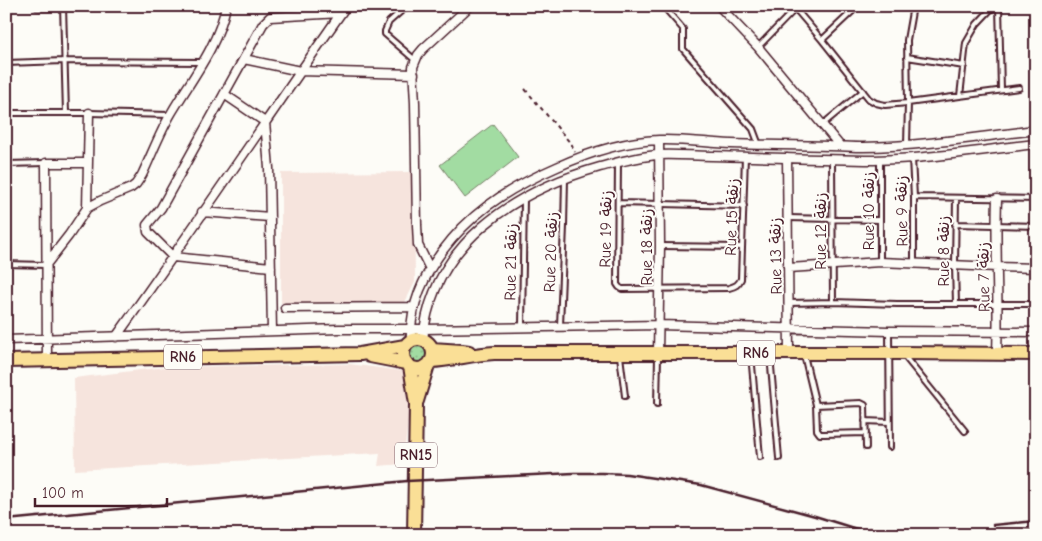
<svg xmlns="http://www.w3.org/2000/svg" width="1042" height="541" font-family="'Comic Neue','Playpen Sans Arabic',sans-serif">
	<defs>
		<pattern id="park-dots" width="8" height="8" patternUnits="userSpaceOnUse" patternTransform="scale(1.25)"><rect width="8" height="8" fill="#a2dca2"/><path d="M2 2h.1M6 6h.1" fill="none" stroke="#8dbc8c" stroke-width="1.8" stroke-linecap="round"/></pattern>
	</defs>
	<rect width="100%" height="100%" fill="#fdfcf7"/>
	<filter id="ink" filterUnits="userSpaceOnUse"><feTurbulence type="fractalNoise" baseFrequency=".02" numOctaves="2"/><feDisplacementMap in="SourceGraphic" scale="10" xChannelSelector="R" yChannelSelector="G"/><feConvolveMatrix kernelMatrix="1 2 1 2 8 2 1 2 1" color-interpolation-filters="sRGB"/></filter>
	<g filter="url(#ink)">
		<path fill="#f6e4dd" d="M414,172L415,282L405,302L281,303V173Z
			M349,364L403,371L411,395L403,464L378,466L380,453L75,470L74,378L165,367Z"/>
		<path fill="#a2dca2" stroke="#767e66" d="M493,124L518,157L465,198L440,165Z"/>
		<path fill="url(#park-dots)" stroke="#767e66" d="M407 354a11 11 0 1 1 22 0a11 11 0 1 1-22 0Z"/>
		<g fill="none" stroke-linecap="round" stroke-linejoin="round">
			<defs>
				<path id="lane" d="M63,6L66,113
					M407,6L389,22L385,31V34L415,60
					M663,6L683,29V49L753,129L759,145
					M793,6L822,40L869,99L876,103L885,105L908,103L1019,88
					M999,6L1001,90
					M822,40L858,6
					M758,47L798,6
					M907,57L964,66
					M6,63L64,61L201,62
					M960,96L966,43L977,24L994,6
					M6,113H89L170,115
					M823,124L863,91
					M1035,130V33
					M907,145L908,103L907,40L913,6
					M912,158L914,197V263
					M832,160L833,302
					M618,162L617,284L619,287L622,289L729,288C736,286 738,285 741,279L745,156
					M6,164L46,163
					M914,197L1036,199
					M619,203L744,206
					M788,218L880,220
					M955,224L1036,226
					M660,246L742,247
					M880,262V160
					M6,264L46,265
					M789,303L833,302L897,304H1036
					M956,304L955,265L956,198
					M522,326L524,199
					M560,326L564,226L565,179
					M889,331L890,447
					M751,354L760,457
					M770,355L779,458
					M804,355L816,405L817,430L820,434H824L866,433
					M620,356L625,396
					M905,357L965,431
					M657,404L658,356
					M816,405L861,403L865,405L866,447
					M865,421L889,422"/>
				<path id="street" d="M6,6H9
					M38,6H97
					M719,6L758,47L840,146
					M244,59L300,71L414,74
					M224,94L265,122L269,168L272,331
					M787,158L789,353
					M997,199C995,250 999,302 997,354
					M87,208L89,113
					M202,212L270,217
					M48,262L69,235L87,208L100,201L131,188L136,184L142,175C152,154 160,132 172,112C192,78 218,46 226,6
					M271,267L173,257L148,232L147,225L161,208L263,24L270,17L341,13
					M789,268L880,262L997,267L1036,268
					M430,269L418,245L417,225L415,103L413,67L418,55L423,49L470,6
					M285,308L412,307
					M116,337C194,228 269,116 346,6
					M6,340L339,329H424L659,325L889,331L1036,332
					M423,340C431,244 515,191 600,167C619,162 639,156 659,155C676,154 694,156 712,156C766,157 820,160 874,160C928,159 982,150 1036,144
					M411,341C409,302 428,267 452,239C481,205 518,184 557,167C590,152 623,141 659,140C683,139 707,143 731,144C763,145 796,145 829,146C840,146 852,147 863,147C921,146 978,137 1036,130
					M658,353L660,246L659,140
					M47,361L46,163H88"/>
				<path id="primary" d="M403 354a15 15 0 1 1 30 0a15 15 0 1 1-30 0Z
					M432,349L462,351L469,352
					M370,356L406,363
					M6,361L360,354L405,346
					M431,361C452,360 473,354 494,353H902L1036,354
					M410,366L416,404L414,535
					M417,401L428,365"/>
			</defs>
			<use href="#lane" stroke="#4a1f2b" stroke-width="8"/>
			<use href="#street" stroke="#4a1f2b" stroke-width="11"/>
			<use href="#primary" stroke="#4a1f2b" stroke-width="16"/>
			<path stroke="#4a1f2b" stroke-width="2" stroke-dasharray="4 4" stroke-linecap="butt" d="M525,89L572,145L575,152"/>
			<use href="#lane" stroke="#fdfcf7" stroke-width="4"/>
			<use href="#street" stroke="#fdfcf7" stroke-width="8"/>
			<use href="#primary" stroke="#fadf96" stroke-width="12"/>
			<path stroke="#4a1f2b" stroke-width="2.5" d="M6,520L407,481L574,473H602L627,474L701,485L815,516L876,535
				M993,525L1036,521
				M869,528L899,533H972L1036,530"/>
		</g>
	</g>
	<g text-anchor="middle" stroke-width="4" stroke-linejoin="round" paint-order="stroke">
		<g fill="#fdfcf7" stroke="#806168" stroke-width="1">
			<rect x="737" y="340.5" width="38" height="25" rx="4"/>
			<rect x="164" y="344.5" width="38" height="25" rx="4"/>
			<rect x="395" y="442.5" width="42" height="25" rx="4"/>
		</g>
		<g font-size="15" font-weight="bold" fill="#4a1f2b">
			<text x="756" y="358">RN6</text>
			<text x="183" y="362">RN6</text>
			<text x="416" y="460">RN15</text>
		</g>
		<g font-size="16" fill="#4a1f2b" stroke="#fdfcf7">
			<text transform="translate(868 211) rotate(-90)" y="6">Rue 10 زنقة</text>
			<text transform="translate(901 211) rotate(-91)" y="6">Rue 9 زنقة</text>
			<text transform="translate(731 217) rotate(-88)" y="6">Rue 15 زنقة</text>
			<text transform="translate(605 229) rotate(-89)" y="6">Rue 19 زنقة</text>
			<text transform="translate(820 231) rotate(-90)" y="6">Rue 12 زنقة</text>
			<text transform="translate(646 247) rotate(-90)" y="6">Rue 18 زنقة</text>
			<text transform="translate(943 251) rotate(-90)" y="6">Rue 8 زنقة</text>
			<text transform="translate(550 252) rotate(-88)" y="6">Rue 20 زنقة</text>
			<text transform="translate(775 256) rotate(-91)" y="6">Rue 13 زنقة</text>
			<text transform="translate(510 262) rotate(-89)" y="6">Rue 21 زنقة</text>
			<text transform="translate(983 277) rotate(-91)" y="6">Rue 7 زنقة</text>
		</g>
	</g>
	<rect width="1042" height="541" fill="none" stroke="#fdfcf7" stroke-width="25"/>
	<rect x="12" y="12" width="1017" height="516" fill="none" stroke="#4a1f2b" stroke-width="2" filter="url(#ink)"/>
	<path d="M35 498v8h132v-8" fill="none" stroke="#4a1f2b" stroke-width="2.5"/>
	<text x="42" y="498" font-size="15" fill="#4a1f2b" stroke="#fdfcf7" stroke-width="4" paint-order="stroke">100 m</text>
</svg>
